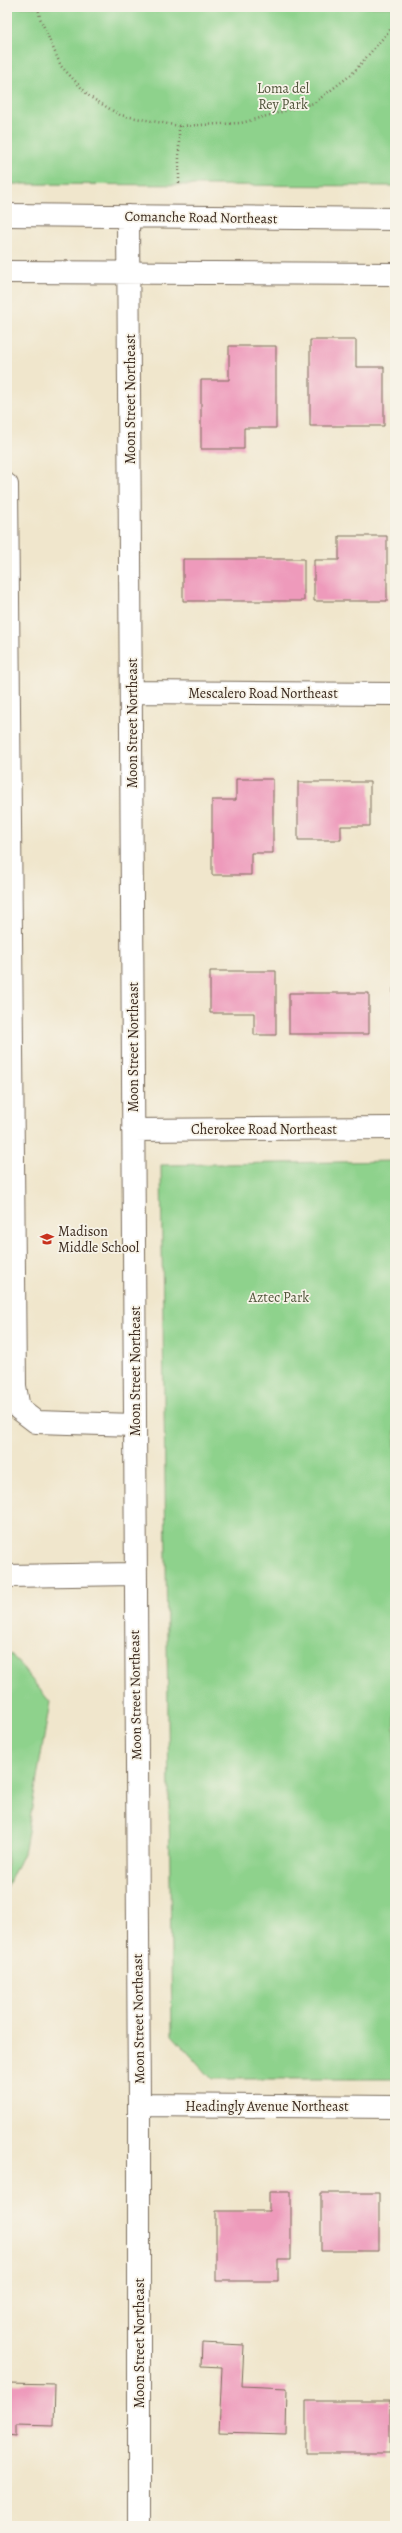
<svg xmlns="http://www.w3.org/2000/svg" width="402" height="2533" font-family="Alegreya,serif">
	<rect width="100%" height="100%" fill="#f7f3e8"/>
	<filter id="ink" filterUnits="userSpaceOnUse"><feTurbulence type="fractalNoise" baseFrequency=".025" numOctaves="2"/><feDisplacementMap in="SourceGraphic" scale="8" xChannelSelector="R" yChannelSelector="G"/><feConvolveMatrix kernelMatrix="1 2 1 2 8 2 1 2 1" color-interpolation-filters="sRGB"/></filter>
	<filter id="wash" filterUnits="userSpaceOnUse"><feTurbulence type="fractalNoise" baseFrequency=".012" numOctaves="4" result="noise"/><feDisplacementMap in="SourceGraphic" scale="16" xChannelSelector="R" yChannelSelector="G"/><feGaussianBlur stdDeviation="0.9" result="paint"/><feColorMatrix in="noise" values="0 0 0 0 0 0 0 0 0 0 0 0 0 0 0 0 0 1.4 0 .05"/><feComposite in="paint" operator="in"/></filter>
	<g filter="url(#wash)">
		<rect width="100%" height="100%" fill="#f0e6cc"/>
		<path fill="#8ed28c" stroke="#647e55" d="M7,7H395V186L7,184Z
			M395,1161V2079H212L172,2035L161,1165Z
			M7,1654H11L50,1702L25,1849L7,1887Z"/>
		<g id="blocks">
			<path fill="#ee9abb" d="M310,340H356V367H384V426H310Z
				M229,346H276V428H244V449H201V380H229Z
				M339,536H387V601H314V560H339Z
				M183,559H304V601H183Z
				M236,779H273V853H251V875H212V800H236Z
				M298,782H370V826H341V840H298Z
				M210,971H276V1035H254V1013H210Z
				M393,988H395V1039H393Z
				M289,993H369V1034H289Z
				M269,2192H291V2260H278V2281H216V2211H269Z
				M321,2193H379V2251H321Z
				M202,2343L244,2345L242,2386L287,2388L286,2434L219,2432L222,2367L201,2366Z
				M7,2383L55,2384L54,2426L16,2425V2436L7,2435Z
				M306,2401H390V2453H306Z"/>
		</g>
	</g>
	<g filter="url(#ink)">
		<use href="#blocks" fill-opacity="0" stroke="#7a6c5b" stroke-width="1"/>
		<g fill="none" stroke-linecap="round" stroke-linejoin="round">
			<defs>
				<path id="minor" d="M7,215L395,219
					M128,216L139,2105V2526
					M7,272L395,274
					M7,485L15,1386L19,1409L36,1422L135,1425
					M131,692L395,694
					M133,1130L395,1128
					M7,1576L134,1574
					M139,2105L395,2107"/>
			</defs>
			<use href="#minor" stroke="#7a6c5b" stroke-width="24"/>
			<path stroke="#7a6c5b" stroke-width="2.5" stroke-dasharray="1 3" stroke-linecap="butt" d="M38,7L40,18L61,66L90,97L120,115L179,126L241,123L314,103L352,74L395,24
				M179,183V126"/>
			<use href="#minor" stroke="#fff" stroke-width="22"/>
		</g>
	</g>
	<defs>
		<symbol id="school-bare" viewBox="-9 -9 18 18"><path d="M0-5L7-2L0 1L-7-2ZM-4 1L0 2.5L4 1V4Q0 6-4 4Z" fill="#c8321e" stroke="#f7f3e8" stroke-width="2.5" paint-order="stroke"/></symbol>
	</defs>
	<g fill-rule="evenodd">
		<use href="#school-bare" x="37" y="1229" width="20" height="20"/>
	</g>
	<g text-anchor="middle" stroke-width="3.5" stroke-linejoin="round" paint-order="stroke">
		<g font-size="14" fill="#50543a" stroke="#f7f3e8">
			<text x="283" y="93">Loma del<tspan x="283" dy="16">Rey Park</tspan></text>
			<text x="279" y="1302">Aztec Park</text>
		</g>
		<g font-size="14" fill="#3b2a1e" stroke="#f7f3e8">
			<text transform="translate(201 217) rotate(1)" y="5">Comanche Road Northeast</text>
			<text transform="translate(130 399) rotate(-90)" y="5">Moon Street Northeast</text>
			<text x="263" y="698">Mescalero Road Northeast</text>
			<text transform="translate(132 723) rotate(-90)" y="5">Moon Street Northeast</text>
			<text transform="translate(133 1047) rotate(-90)" y="5">Moon Street Northeast</text>
			<text x="264" y="1134">Cherokee Road Northeast</text>
			<text transform="translate(135 1371) rotate(-90)" y="5">Moon Street Northeast</text>
			<text transform="translate(135 1695) rotate(-91)" y="5">Moon Street Northeast</text>
			<text transform="translate(138 2019) rotate(-91)" y="5">Moon Street Northeast</text>
			<text x="267" y="2111">Headingly Avenue Northeast</text>
			<text transform="translate(139 2343) rotate(-90)" y="5">Moon Street Northeast</text>
		</g>
		<g font-size="14" fill="#3b2a1e" stroke="#f7f3e8" text-anchor="start">
			<text x="58" y="1236">Madison<tspan x="58" dy="16">Middle School</tspan></text>
		</g>
	</g>
	<rect width="402" height="2533" fill="none" stroke="#f7f3e8" stroke-width="24"/>
</svg>
